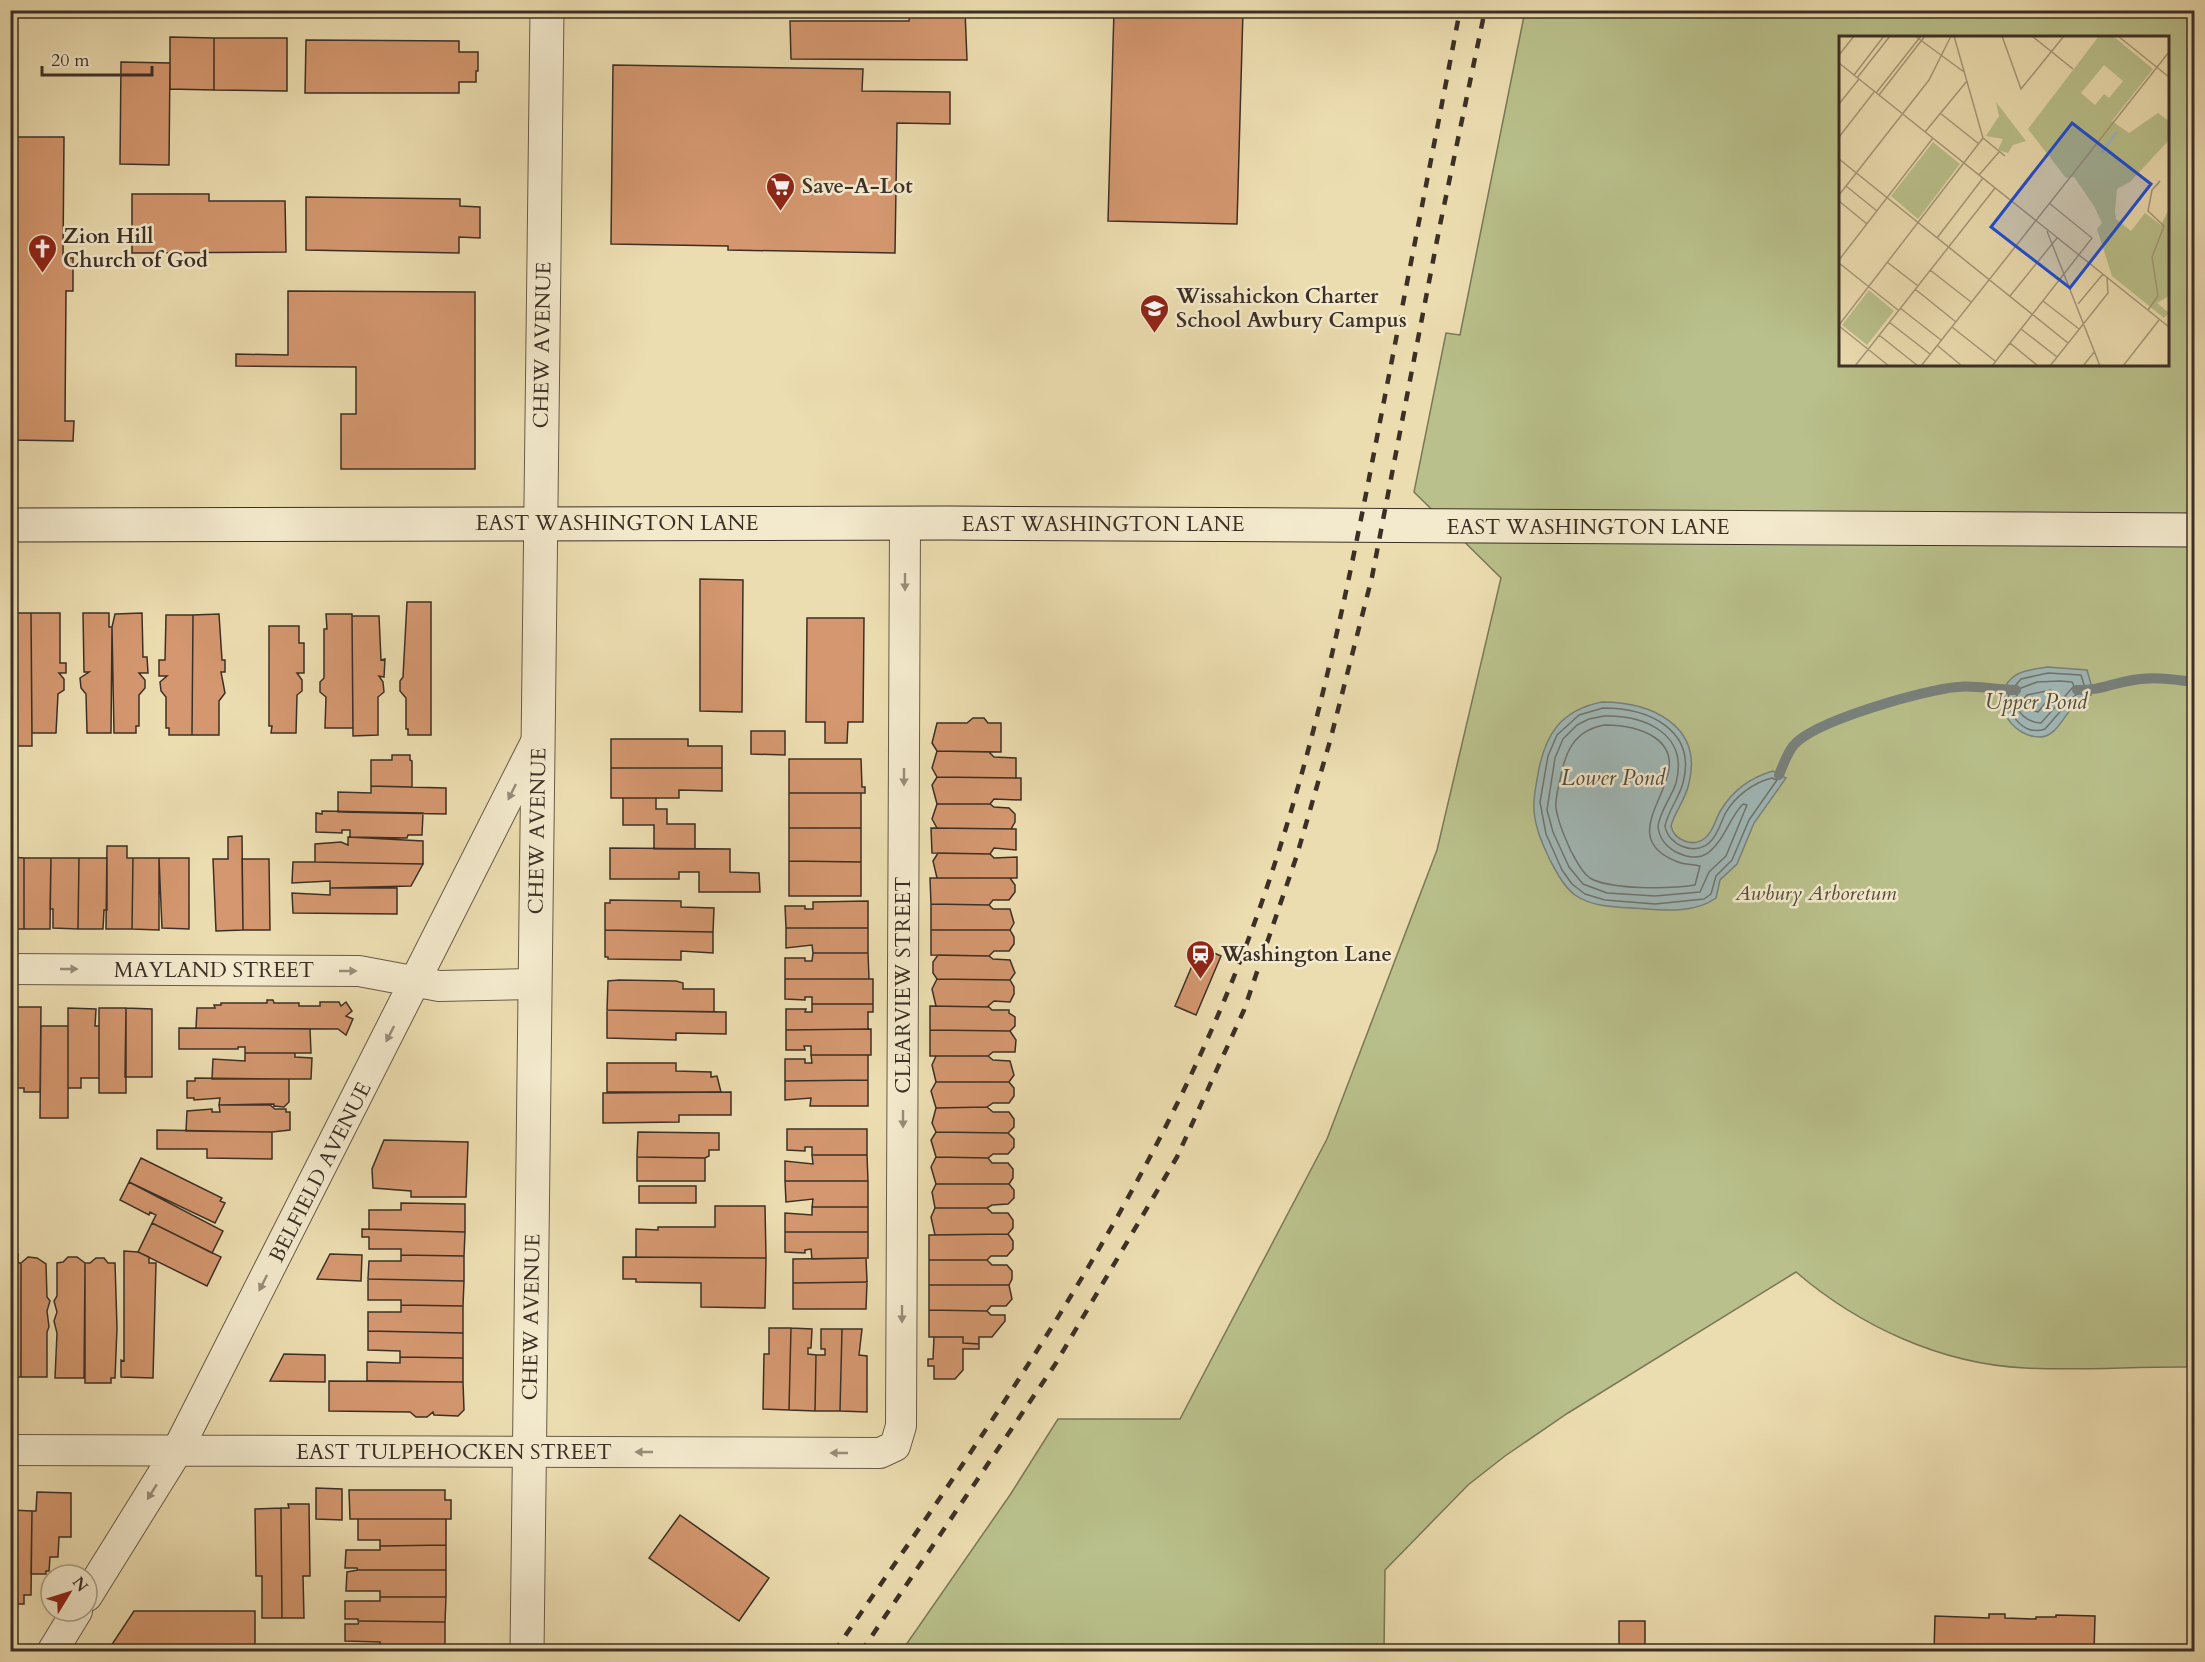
<svg xmlns="http://www.w3.org/2000/svg" width="2205" height="1662" font-family="Cardo,serif">
	<rect width="100%" height="100%" fill="#ecddb0"/>
	<filter id="stains"><feTurbulence type="fractalNoise" baseFrequency=".00333" numOctaves="4"/><feColorMatrix values="0 0 0 0 .2 0 0 0 0 .09 0 0 0 0 .02 0 0 0 .5 -.17"/></filter>
	<radialGradient id="worn" r=".72"><stop offset=".6" stop-color="#630" stop-opacity="0"/><stop offset="1" stop-color="#630" stop-opacity=".3"/></radialGradient>
	<path fill="#b9c08b" stroke="#7a7858" stroke-width="1.5" fill-rule="evenodd" d="M1525,11H2194V1367C2138,1366 2081,1371 2025,1368C1941,1364 1859,1326 1796,1272L1568,1413L1505,1456L1468,1485L1385,1570L1384,1651L901,1652L1010,1495L1058,1419H1180L1327,1139L1437,850L1501,578L1414,492L1446,333L1460,335ZM1840,38H2168V364H1840Z"/>
	<path fill="#a0b8b8" stroke="#78827e" stroke-width="1.5" d="M2047,667L2087,670L2091,684V695C2068,697 2062,738 2039,737C2010,736 1988,699 2012,678C2021,670 2036,669 2047,667Z
		M1602,702C1652,702 1703,726 1689,783C1686,799 1675,811 1671,826C1674,840 1693,848 1705,838C1714,831 1715,819 1721,810C1733,790 1752,777 1773,771L1786,778L1754,823L1737,864L1720,880L1716,898C1697,912 1669,911 1646,909C1623,907 1595,909 1575,895C1563,886 1556,871 1549,858C1542,843 1535,827 1534,810C1533,798 1536,786 1538,774C1545,734 1561,710 1602,702Z"/>
	<g fill="none" stroke-linecap="round" stroke-linejoin="round">
		<path stroke="#6e746f" stroke-width="1.5" d="M2048,673L2081,675L2085,688L2072,698L2045,729C2023,737 2005,712 2009,693L2021,679Z
			M2060,681L2072,682L2074,686L2041,723C2026,722 2017,713 2015,699L2021,688L2037,682Z
			M2051,690L2053,694L2038,712L2028,709L2024,699L2027,695Z
			M1603,708C1649,708 1697,730 1683,783C1679,798 1668,811 1665,826C1668,845 1694,856 1709,843C1718,835 1720,824 1725,814C1734,797 1754,782 1772,778L1777,780L1749,820L1732,860L1716,876L1711,894L1704,899L1655,904L1605,900L1585,894L1572,884L1562,870L1546,834L1540,802L1548,756L1557,735L1579,715Z
			M1604,716C1645,715 1689,734 1676,783C1671,798 1660,811 1658,826C1659,838 1665,846 1676,852C1717,873 1723,824 1743,804L1747,805L1726,856L1709,872L1700,892L1655,896L1607,893L1583,884L1569,867L1553,832L1547,810L1555,758L1563,739L1577,725L1589,719Z
			M1605,725C1621,725 1640,728 1654,737C1706,772 1603,834 1678,862C1685,865 1693,864 1700,866L1695,885C1671,889 1610,890 1590,878C1581,872 1576,860 1571,851C1565,838 1558,823 1556,808C1555,799 1558,789 1560,780C1565,752 1574,730 1605,725Z"/>
		<path stroke="#78827e" stroke-width="10" d="M2077,690C2101,690 2107,685 2128,681C2150,676 2172,679 2194,682
			M1779,775C1783,765 1787,754 1793,746C1813,721 1924,690 1957,687C1977,685 1996,690 2016,690"/>
	</g>
	<path fill="#d4976f" stroke="#3c3026" stroke-width="1.5" d="M910,10H965L967,60L791,59L790,21H909Z
		M1114,10H1243L1237,224L1108,221Z
		M170,37L214,38V90L170,89Z
		M214,38H287V91L214,90Z
		M306,40L459,41V52H478V71H476V82H459V93H305Z
		M121,62L170,63L169,165L120,164Z
		M613,65L863,69L862,91L950,92V124L897,123L895,253L728,250V246L611,244Z
		M10,137H64L63,258H73V291H66L65,421H74L73,441L10,440Z
		M132,194H209V201H285L286,252L132,253Z
		M306,197L460,199V206L480,207V238L459,237V253L306,250Z
		M288,291L475,292V469H341V414H356V367L236,366V354L288,355Z
		M700,579L743,580L742,712L700,711Z
		M407,602H431V735H408V729H406V698L400,691V681L403,677Z
		M10,613H31L32,746H12L10,741Z
		M31,613H60V663H66V673H59L64,679V690L58,694L56,733H32Z
		M83,613H109V627H112L111,733H87L86,694L81,688L80,678L89,672H84Z
		M142,613L143,657H147L148,673H139L145,680V688L139,695V726H136V733H114L112,627L115,614Z
		M219,614L222,660H225V672H221L225,693L219,701V735H192L193,615Z
		M326,614H352L353,728H325L326,697L320,692V682L324,678V629H327Z
		M166,615H193L192,735H169V728H166V697L161,691L160,682L167,676H159V660H165Z
		M352,616H379L381,660L385,659L384,677L379,676L383,682L384,692L378,697V735L353,736Z
		M807,618H864L863,722H848L847,743H825V722H806Z
		M269,626H299V643H304V673H297L302,680V691L297,695L296,733H271L272,726H269Z
		M973,718H984L988,723H1001V752L937,751L932,743L937,723H967Z
		M751,731H785V755L751,754Z
		M611,739H688V746H722V768H611Z
		M937,751L989,752L994,757L1016,758V778L937,777L932,768Z
		M392,755H410V760L412,761V787L371,786V760H392Z
		M789,759H861L862,787H865V793H789Z
		M611,768H722V791L679,790V798H611Z
		M937,777L1021,778V800L994,799L990,804H937L932,785Z
		M371,786L446,788V814L338,812V792L371,793Z
		M789,793H861V828H789Z
		M623,798H656V809H667V824H695V849H654V825H623Z
		M937,804H990L994,807L1009,808L1015,814V822L1011,829L937,828L932,819Z
		M322,811L423,813L422,835H408L407,838L350,837V830H342V833L316,832V813L322,814Z
		M789,828H861V862L789,861Z
		M931,828L1016,829V850L994,848L990,854L932,853Z
		M242,836L243,930L216,931L213,859H228V837Z
		M348,837L423,841V864L315,862V844L341,842L348,845Z
		M107,846H127V858H133L132,929H106Z
		M610,848L730,849V872L759,873L760,892H699V872H679V879H610Z
		M938,853L990,854L994,858L1017,857V878H937L933,861Z
		M10,857L24,858V929H10Z
		M24,858H51L50,929H24Z
		M51,858H79L78,929L53,928V909H50Z
		M79,858H107V910H104L103,929H78Z
		M133,858H159V930L132,929Z
		M159,858H189V929L162,928Z
		M242,859H269L270,930H243Z
		M789,861L861,862V896H789Z
		M293,862H315L423,864L411,886L330,888V881L292,883Z
		M930,878H1010L1015,885V892L1009,900H993L989,905L931,904Z
		M330,888H397V914L293,913L292,893L330,895Z
		M610,900L681,901V907L714,908L713,932L605,930V903H610Z
		M868,901V928H786L785,906H805V909H813V902Z
		M931,904L989,905L993,909H1010L1014,923L1010,930H931Z
		M786,928H868V953H813L812,945L786,948Z
		M605,930L713,932V953L681,951V960L608,959V957H605Z
		M931,930H1010L1014,937V944L1009,951H994L989,956L931,955Z
		M1200,947L1221,956L1196,1015L1175,1006Z
		M813,953H868L869,979H785V958H805V961H812Z
		M938,955L989,956L993,959L1010,960L1015,973L1010,980L937,979L933,973V962Z
		M785,979H873V1004H812V997H805V1000L785,999Z
		M937,979L1010,980L1014,987V994L1010,1002L994,1001L987,1007L936,1006L932,989Z
		M619,980L676,981L683,983V989H714V1012L607,1010L608,981Z
		M267,1000H273L274,1003H299V1006H320V1002H339L341,1006L346,1002L352,1011L346,1016L353,1019L346,1035L338,1029L196,1028L197,1008H215L214,1005H221V1003H267Z
		M812,1004H873V1012H868V1029L786,1030V1009H806L805,1012H812Z
		M930,1006L989,1007L992,1010H1009V1013L1015,1017V1026L1010,1031L930,1030Z
		M10,1007H14V1075H10Z
		M14,1007H41L40,1092H24V1088H14Z
		M68,1008L96,1009L95,1026H99V1078H81V1088H68Z
		M99,1008H126V1093H99Z
		M126,1008L152,1009V1077H125Z
		M607,1010L726,1012V1034L676,1033V1040L607,1038Z
		M41,1026H68V1118H40Z
		M179,1028L310,1029L311,1053H245V1047H238V1049H179Z
		M871,1029V1055H811V1046H804L805,1050H786V1030Z
		M930,1030L1010,1031L1016,1040L1015,1052H993L988,1056H930Z
		M245,1053H295V1057L312,1058L311,1079H212L213,1059L245,1061Z
		M811,1055H868V1080L785,1081V1059H805V1063H812Z
		M936,1056H988L993,1060L1010,1061L1014,1075L1009,1082H936L932,1065Z
		M607,1063H676V1071L711,1072V1077L717,1076L721,1092H607Z
		M195,1078L289,1079V1102L284,1107L274,1106V1104L219,1105L220,1098L194,1100V1098H187V1081H195Z
		M868,1080V1106H810L811,1098L785,1100V1081Z
		M936,1082H1009L1014,1088V1096L1009,1103H993L987,1107L936,1108L931,1091Z
		M731,1092V1115H679V1122L603,1123V1093Z
		M219,1105H270L275,1109H286V1112H290V1130L272,1132L186,1131L187,1111L212,1109V1112H220Z
		M987,1107L993,1112H1009L1014,1119V1127L1008,1133L936,1132L932,1123L936,1108Z
		M787,1129H867V1155H812V1147H805V1151L787,1150Z
		M157,1130L272,1132V1159L207,1158V1149H157Z
		M638,1132L719,1133V1150H709V1156L705,1158L637,1157Z
		M936,1132L1008,1133L1014,1139V1147L1008,1154H993L988,1158L936,1157L931,1140Z
		M384,1140L468,1142L466,1197H411V1191L373,1188L372,1169Z
		M812,1155H867L868,1181H785V1161L813,1164Z
		M637,1157L705,1158V1181H637Z
		M936,1157L988,1158L992,1163H1008L1013,1169V1178L1009,1184H936L931,1167Z
		M141,1158L222,1198L220,1201L225,1203L215,1223L129,1182Z
		M785,1181H868V1207H812L813,1199L786,1202Z
		M129,1182L223,1231L212,1253L152,1223L156,1215L150,1212L149,1215L120,1200Z
		M936,1184H1009L1014,1190V1198L1008,1204L992,1205L987,1208H935L932,1192Z
		M639,1186H696V1203H639Z
		M401,1203L465,1204V1232L369,1229V1210H401Z
		M715,1206H765L766,1258L636,1257V1229L658,1230V1227H715Z
		M812,1207H868V1232H785V1213L812,1215Z
		M935,1208H987L992,1213H1008L1013,1220V1228L1008,1234L935,1235L931,1217Z
		M152,1223L221,1257L207,1286L138,1252Z
		M362,1229L465,1232L464,1256L401,1255V1249H369V1237H362Z
		M785,1232H868V1258L812,1259L811,1249L805,1250V1253L785,1252Z
		M1008,1234L1013,1241V1249L1007,1256H991L987,1260H929V1235Z
		M124,1251L138,1252L149,1257V1263H156L153,1378L121,1377V1360L124,1361Z
		M10,1253L18,1254V1263H21V1377H10Z
		M330,1254L362,1255L361,1281L317,1279Z
		M401,1255L464,1256V1281L368,1279L369,1261H401Z
		M28,1257L37,1258L46,1264L47,1297L50,1301L47,1311L49,1327L47,1332V1377H21V1263Z
		M68,1257H77L85,1263L84,1378H55L57,1333L54,1321L57,1312L54,1301L57,1296V1263L63,1262Z
		M623,1257L766,1258L765,1308L701,1307V1283L636,1282V1279H623Z
		M96,1258H104L108,1263H115L117,1328L115,1378H111V1383H85V1263H90Z
		M866,1258L867,1282L793,1283V1259Z
		M929,1260H987L992,1265H1007L1012,1271V1279L1009,1285H929Z
		M368,1279L464,1281L463,1306L401,1305V1300H368Z
		M867,1282L866,1309H793V1283Z
		M929,1285H1009L1012,1299L1006,1306H991L987,1311L929,1310Z
		M401,1305L463,1306V1333L368,1331V1312H401Z
		M929,1310L987,1311L991,1315H1005V1321L992,1337H979V1344L963,1343V1337H929Z
		M769,1328H791L789,1410L763,1409L764,1354H769Z
		M791,1328L812,1329L811,1348H808V1354L816,1355L815,1411L789,1410Z
		M821,1329H842L840,1411H815L816,1355H825V1349H821Z
		M842,1329H862L859,1355L867,1356V1412L840,1411Z
		M368,1331L463,1333V1358L400,1357V1351L368,1350Z
		M934,1337H963V1343L979,1344V1349H963V1370L955,1379H934V1366H928V1359H933Z
		M284,1354L325,1355V1382L270,1381Z
		M400,1357L463,1358V1382L367,1381V1362L400,1363Z
		M329,1381L463,1382L464,1410L458,1416L434,1415L433,1412L427,1417H416L410,1412L329,1411Z
		M316,1488L342,1489V1520L316,1519Z
		M349,1490H445V1500H451V1519H350Z
		M37,1492L71,1493V1537H59L58,1557H50L49,1571H46V1574H31L32,1511H36Z
		M288,1504H309L310,1576H303L304,1618H282L281,1508H289Z
		M281,1508L282,1618H262V1576H256L255,1509Z
		M10,1510L32,1511L31,1595H24V1604H10Z
		M680,1515L769,1578L739,1621L649,1558Z
		M358,1519H446V1545L380,1546V1540H358Z
		M446,1545V1570H358L357,1568H345L346,1550H380V1546Z
		M358,1570H446V1597H380V1591H346L347,1572Z
		M380,1597H446L445,1622L358,1621V1619H345V1601H380Z
		M134,1611H255V1652H107Z
		M1989,1614H2005V1618L2036,1619V1617H2056V1615L2095,1616L2094,1652H1934L1935,1616L1989,1618Z
		M359,1621L445,1622V1649L380,1648V1642L345,1641V1624H358Z
		M1619,1621H1645V1645L1666,1646V1652H1602V1645H1619Z
		M380,1648L445,1649V1652H380Z"/>
	<g fill="none" stroke-linecap="round" stroke-linejoin="round">
		<defs>
			<path id="minor" d="M10,969L359,971L439,986L535,984
				M10,1450L880,1453L895,1446L901,1426L905,523
				M87,1596L177,1451L537,740
				M52,1652L77,1611"/>
			<path id="tertiary" d="M527,1652L547,10"/>
			<path id="secondary" d="M10,525L949,523L2194,530"/>
		</defs>
		<use href="#minor" stroke="#685b48" stroke-width="32"/>
		<use href="#tertiary" stroke="#685b48" stroke-width="35"/>
		<use href="#secondary" stroke="#3c3026" stroke-width="35"/>
		<use href="#minor" stroke="#f3e9cc" stroke-width="30"/>
		<use href="#tertiary" stroke="#f3e9cc" stroke-width="33"/>
		<use href="#secondary" stroke="#f3e9cc" stroke-width="33"/>
		<path stroke="#3c3026" stroke-width="4.5" stroke-dasharray="10 10" stroke-linecap="butt" d="M834,1652C982,1437 1132,1227 1231,984C1303,807 1342,620 1378,432C1405,292 1433,151 1460,10
			M861,1652L1056,1363L1177,1157L1244,1010L1297,855L1330,741L1372,577L1440,225L1485,10"/>
	</g>
	<defs><path id="oneway-solid" d="M-6-.8H1V-3.2L6.5 0L1 3.2V.8H-6Z" transform="scale(1.5)"/></defs>
	<g fill="#988c79">
		<use href="#oneway-solid" transform="translate(905 582) rotate(90)"/>
		<use href="#oneway-solid" transform="translate(904 777) rotate(90)"/>
		<use href="#oneway-solid" transform="translate(512 792) rotate(116)"/>
		<use href="#oneway-solid" transform="translate(69 969)"/>
		<use href="#oneway-solid" transform="translate(348 971)"/>
		<use href="#oneway-solid" transform="translate(390 1034) rotate(117)"/>
		<use href="#oneway-solid" transform="translate(903 1119) rotate(90)"/>
		<use href="#oneway-solid" transform="translate(263 1283) rotate(117)"/>
		<use href="#oneway-solid" transform="translate(902 1314) rotate(90)"/>
		<use href="#oneway-solid" transform="translate(644 1452) rotate(-180)"/>
		<use href="#oneway-solid" transform="translate(839 1453) rotate(-180)"/>
		<use href="#oneway-solid" transform="translate(152 1492) rotate(122)"/>
	</g>
	<defs>
		<symbol id="supermarket-pin" viewBox="-11 -11 22 30"><path d="M0 17L-7.5 6A9.5 9.5 0 1 1 7.5 6Z" fill="#8f2418" stroke="#f3e9cc"/><path d="M-6-5.5h2.5l.6 2H6L4.5 2H-2.5L-4.4-4H-6ZM-1.5 3.2a1.3 1.3 0 1 0 .1 0ZM3 3.2a1.3 1.3 0 1 0 .1 0Z" fill="#fff"/></symbol>
		<symbol id="church-pin" viewBox="-11 -11 22 30"><path d="M0 17L-7.5 6A9.5 9.5 0 1 1 7.5 6Z" fill="#8f2418" stroke="#f3e9cc"/><path d="M-1.2-6h2.4v3.5h3.3v2.4h-3.3V6h-2.4V-.1h-3.3v-2.4h3.3Z" fill="#fff"/></symbol>
		<symbol id="school-pin" viewBox="-11 -11 22 30"><path d="M0 17L-7.5 6A9.5 9.5 0 1 1 7.5 6Z" fill="#8f2418" stroke="#f3e9cc"/><path d="M0-5L7-2L0 1L-7-2ZM-4 1L0 2.5L4 1V4Q0 6-4 4Z" fill="#fff"/></symbol>
		<symbol id="station-pin" viewBox="-11 -11 22 30"><path d="M0 17L-7.5 6A9.5 9.5 0 1 1 7.5 6Z" fill="#8f2418" stroke="#f3e9cc"/><path d="M-3-6H3Q5-6 5-4V2Q5 4 3 4L4.5 6H3L1.5 4h-3L-3 6H-4.5L-3 4Q-5 4-5 2V-4Q-5-6-3-6ZM-3.5-4v3h7v-3ZM-3.5 1v1.5H-2V1ZM2 1v1.5H3.5V1Z" fill="#fff"/></symbol>
	</defs>
	<g fill-rule="evenodd">
		<use href="#supermarket-pin" x="764" y="170" width="33" height="45"/>
		<use href="#church-pin" x="26" y="232" width="33" height="45"/>
		<use href="#school-pin" x="1138" y="292" width="33" height="45"/>
		<use href="#station-pin" x="1184" y="938" width="33" height="45"/>
	</g>
	<g text-anchor="middle" stroke-width="5" stroke-linejoin="round" paint-order="stroke">
		<g font-size="21" font-weight="bold" fill="#3c3026" stroke="#f3e9cc" text-anchor="start">
			<text x="802" y="193">Save-A-Lot</text>
			<text x="63" y="243">Zion Hill<tspan x="63" dy="24">Church of God</tspan></text>
			<text x="1176" y="303">Wissahickon Charter<tspan x="1176" dy="24">School Awbury Campus</tspan></text>
			<text x="1221" y="961">Washington Lane</text>
		</g>
		<g font-size="21" fill="#3c3026" stroke="#f3e9cc">
			<text transform="translate(542 345) rotate(-89)" y="7">CHEW AVENUE</text>
			<text x="617" y="530">EAST WASHINGTON LANE</text>
			<text x="1103" y="531">EAST WASHINGTON LANE</text>
			<text x="1588" y="534">EAST WASHINGTON LANE</text>
			<text transform="translate(537 831) rotate(-89)" y="7">CHEW AVENUE</text>
			<text x="214" y="977">MAYLAND STREET</text>
			<text transform="translate(903 985) rotate(-90)" y="7">CLEARVIEW STREET</text>
			<text transform="translate(320 1172) rotate(-63)" y="7">BELFIELD AVENUE</text>
			<text transform="translate(531 1317) rotate(-89)" y="7">CHEW AVENUE</text>
			<text x="454" y="1459">EAST TULPEHOCKEN STREET</text>
		</g>
		<g font-size="21" font-style="italic" fill="#554d3a" stroke="#f3e9cc">
			<text x="1816" y="900">Awbury Arboretum</text>
		</g>
		<g font-size="22" font-style="italic" fill="#504b43" stroke="#f3e9cc">
			<text x="2036" y="709">Upper Pond</text>
			<text x="1613" y="785">Lower Pond</text>
		</g>
	</g>
	<g transform="translate(1839 36)">
		<rect width="330" height="330" fill="#ecddb0"/>
		<path d="M260,0H274L314,33L273,85L290,97L319,77L330,85V104L291,146L278,153L276,176L277,183L292,195L306,177L322,189L330,173V260L318,267L330,277L325,282L273,240L258,193L263,187L255,170L235,141L227,142L189,93ZM265,29L284,45L270,62L265,58L256,69L242,57ZM157,66L187,105L174,109L169,117L159,114L164,103L147,100L160,80ZM94,106L121,128L79,183L52,160ZM30,254L55,275L28,309L3,289Z" fill="#b9c08b" fill-rule="evenodd"/>
		<path fill="none" stroke="#a0b8b8" stroke-width="3" d="M262,117L278,96"/>
		<path fill="none" stroke="#a69879" stroke-width="1.5" d="M76,0L125,36M115,0L144,102M163,0L182,53L225,0M193,0L234,33M279,0L330,41M0,19L15,0M0,27L330,291M15,39L45,0M18,42L51,0M37,57L82,0M40,59L86,0M0,68L20,43M101,77L140,108M86,96L128,45M0,101L35,56M144,102L166,120M0,123L229,307M140,139L160,116M7,150L38,175M0,159L90,44L112,0M0,165L28,188M208,195L261,330M98,202L144,142M0,224L94,102M48,226L79,250M0,227L59,274M91,234L132,266M76,253L117,286M171,260L218,202M204,265L240,293M239,268L264,238M61,272L102,304M309,274L319,260L313,221L325,190L309,175L313,154L321,145L317,150M50,286L91,318M0,289L144,102M0,290L50,330M113,291L156,325M182,293L218,321M40,299L79,330M171,307L199,330M99,310L123,330M16,330L156,152M82,330L330,16M153,330L253,202L210,167M211,330L269,257L268,242M244,330L256,315M284,330L320,284"/>
		<path fill="#1d4ed8" fill-opacity="0.15" stroke="#1d4ed8" stroke-width="3" d="M233,87L312,148L231,252L152,191Z"/>
		<rect width="330" height="330" fill="none" stroke="#3c3026" stroke-width="3"/>
	</g>
	<rect width="2205" height="1662" fill="none" stroke="#ecddb0" stroke-width="36"/>
	<rect x="12" y="12" width="2181" height="1638" fill="none" stroke="#3c3026" stroke-width="3"/>
	<rect x="18" y="18" width="2169" height="1626" fill="none" stroke="#3c3026" stroke-width="1.5"/>
	<g transform="translate(69 1593) rotate(52)"><circle r="28" fill="#f3e9cc" stroke="#aa9f8a" stroke-width="1.5"/>
	<path d="M0-4.5L10 22L0 15L-10 22Z" fill="#8f2418"/>
	<text y="-9" font-size="16" font-weight="bold" text-anchor="middle" fill="#3c3026">N</text>
	</g>
	<path d="M42 66v9h110v-9" fill="none" stroke="#3c3026" stroke-width="3"/>
	<text x="51" y="66" font-size="18" fill="#3c3026" stroke="#f3e9cc" stroke-width="4.5" paint-order="stroke">20 m</text>
	<rect width="100%" height="100%" filter="url(#stains)"/>
	<rect width="100%" height="100%" fill="url(#worn)"/>
</svg>
